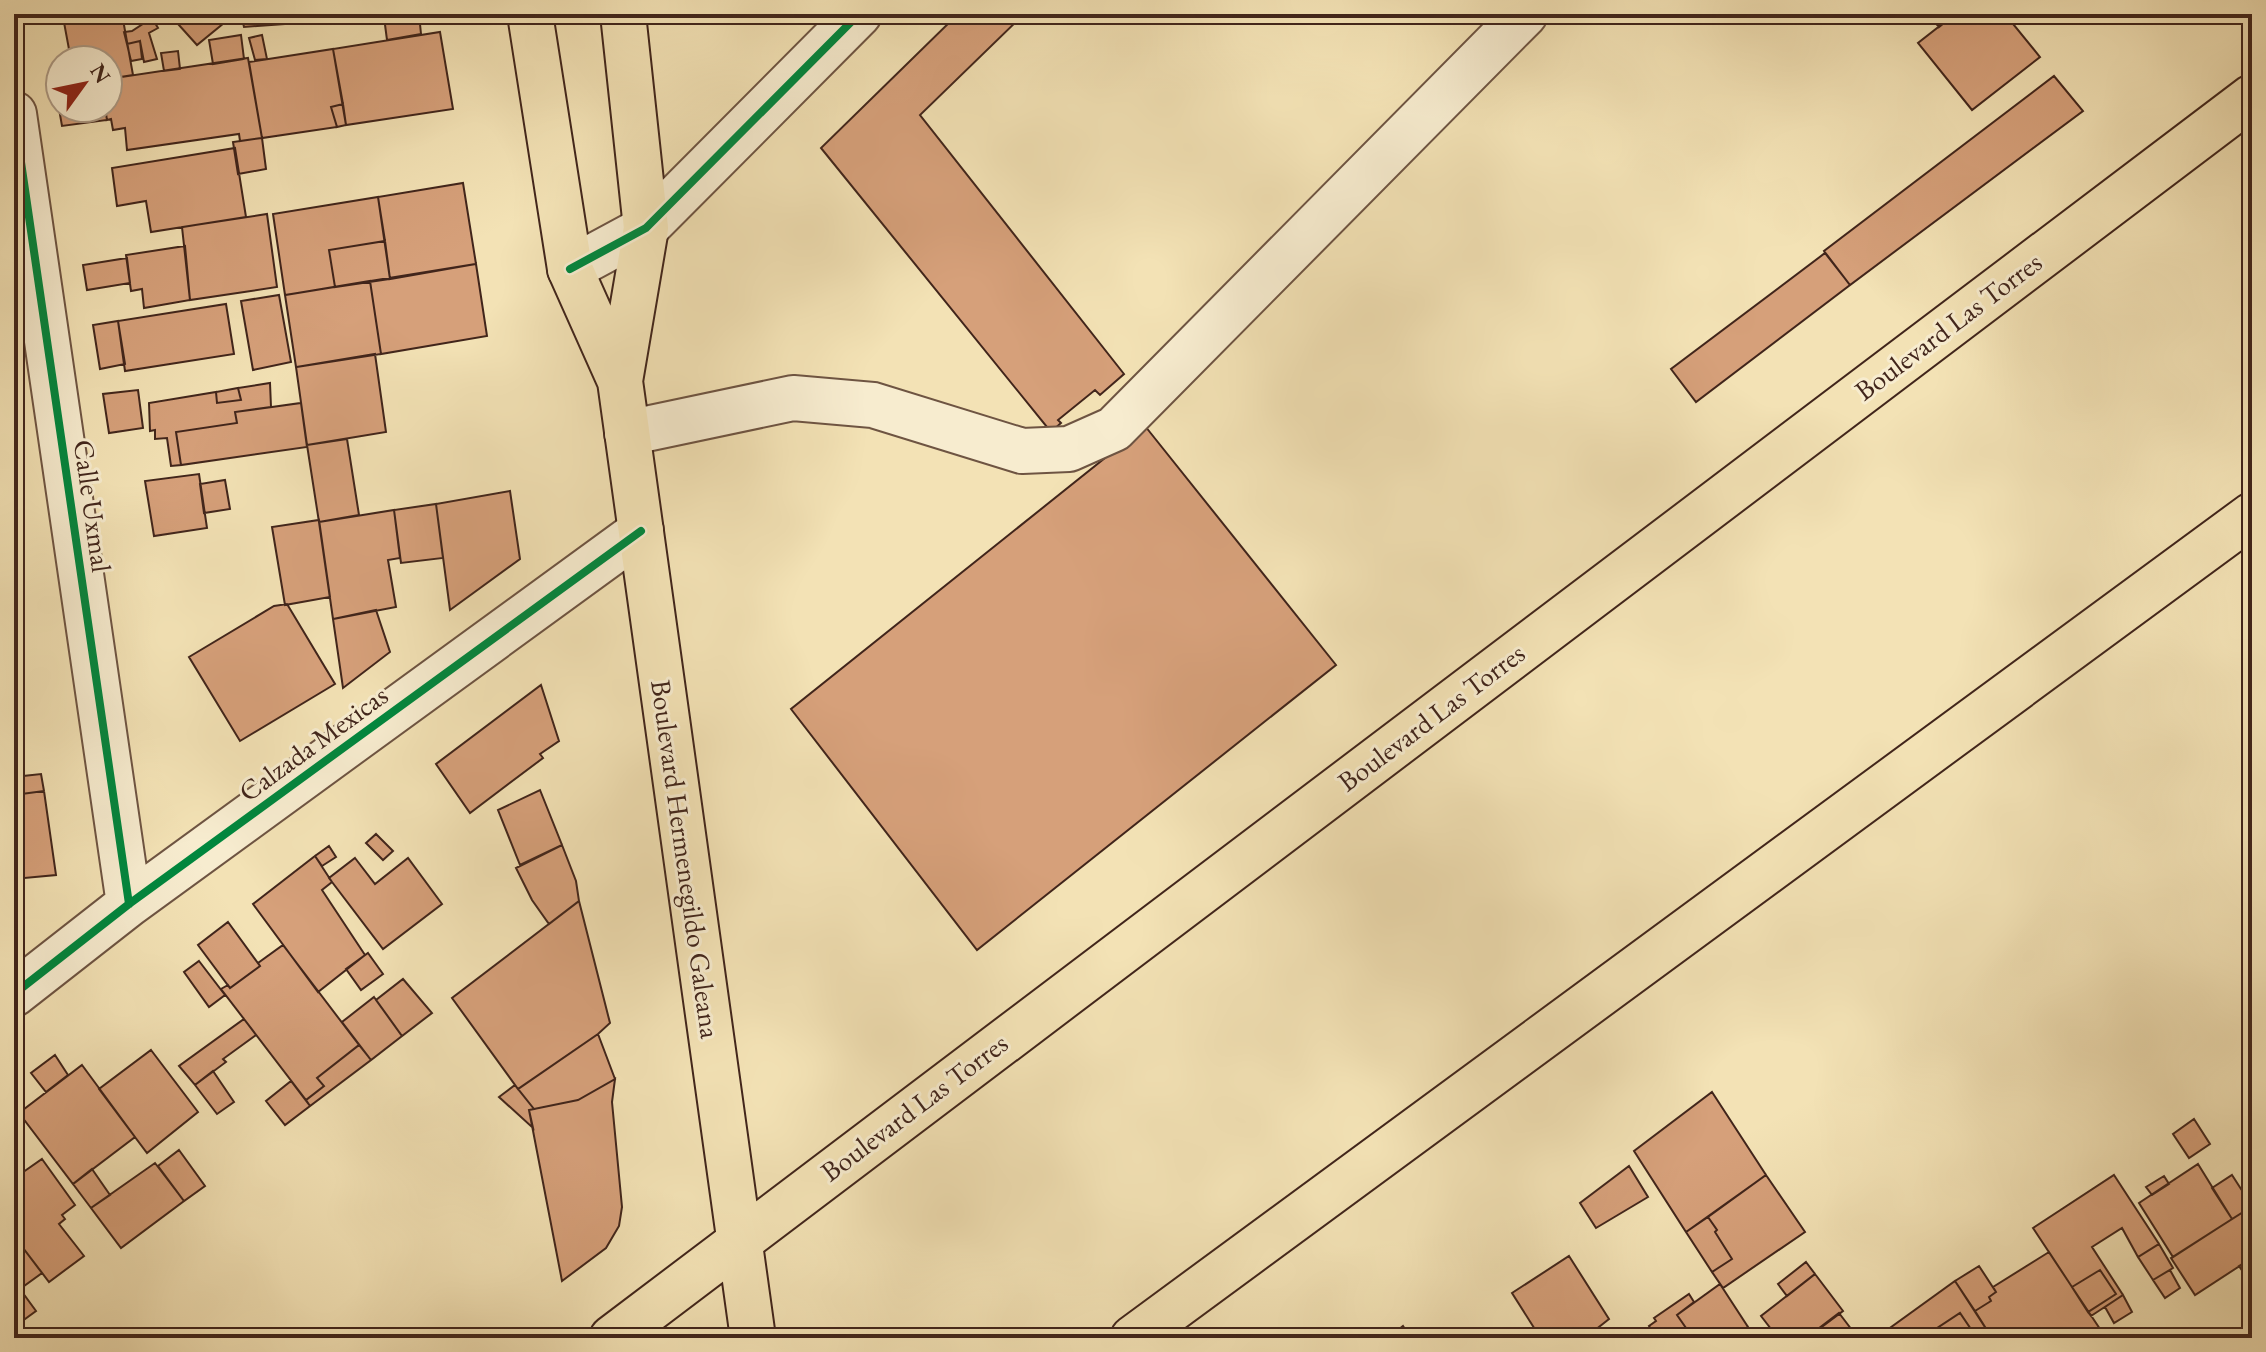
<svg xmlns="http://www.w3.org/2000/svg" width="2266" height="1352" font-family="'EB Garamond',serif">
	<rect width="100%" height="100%" fill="#f3e2b5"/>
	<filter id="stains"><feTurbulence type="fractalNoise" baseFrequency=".0025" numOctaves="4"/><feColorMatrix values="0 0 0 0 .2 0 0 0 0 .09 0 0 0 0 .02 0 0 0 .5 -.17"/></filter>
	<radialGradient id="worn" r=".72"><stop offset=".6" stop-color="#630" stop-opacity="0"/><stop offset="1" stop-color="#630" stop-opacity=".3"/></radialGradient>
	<path fill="#d6a07a" stroke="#41251b" stroke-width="2" d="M78,14H122L133,75L108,79V60H71L63,17Z
		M169,14H235L197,45Z
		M241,14H283L284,24L244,27Z
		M363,14H419L421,34L387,40L384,17L364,20Z
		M958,14H1024L920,115L1124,374L1100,395L1095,390L1058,420L1061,423L1051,432L821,148Z
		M1928,14H1955L1939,27Z
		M1955,14H2005L2040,57L1972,110L1918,43Z
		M152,18L158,28L149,33L157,59L144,62L140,41L127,44L124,32L132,31Z
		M440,32L453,109L346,125L333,49Z
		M241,35L244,59L213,64L209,40Z
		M262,35L267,59L255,60L249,38Z
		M140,41L142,59L131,61L127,44Z
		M333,49L343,104L331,107L337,127L262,138L249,62Z
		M178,51L180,69L164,71L161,53Z
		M248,58L262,138L240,141L239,134L127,150L125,128L113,130L111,119L107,120L105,108H108V79Z
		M2054,76L2083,111L1850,285L1824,251Z
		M55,86H60V108H105L107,120L62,126Z
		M343,104L346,125L337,127L331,107Z
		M262,138L266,169L238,174L233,142Z
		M235,148L246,217L151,232L146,201L117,206L112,168Z
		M463,183L476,264L390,279L378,197Z
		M378,197L385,241L329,250L335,287L285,295L273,214Z
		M267,214L277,287L190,300L182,227Z
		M385,241L390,279L335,287L329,250Z
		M185,246L190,300L144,308L142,289L131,291L126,255Z
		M1825,253L1850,285L1696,402L1671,369Z
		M127,258L130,283L87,290L83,265Z
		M476,264L487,336L381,354L370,281Z
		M370,281L381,354L296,367L285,295Z
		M279,295L291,362L253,370L241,301Z
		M226,304L234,354L125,371L118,321Z
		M118,321L125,364L100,369L93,325Z
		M375,354L386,432L307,445L296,367Z
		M270,383L271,407L235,412L237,423L176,432L181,465L171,466L167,438L155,439V430L150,431L149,403L216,392L217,403L241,400L238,388Z
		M238,388L241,400L217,403L216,392Z
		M138,390L143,428L109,433L103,394Z
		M301,403L307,447L181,465L176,432L237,423L235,412Z
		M1145,426L1336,665L977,950L791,709Z
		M347,439L359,515L319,522L307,445Z
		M199,474L207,528L154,536L145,481Z
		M225,480L230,509L204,513L200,484Z
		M510,491L520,559L450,610L436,504Z
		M436,504L443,558L401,563L394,510Z
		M394,510L400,558L388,560L396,607L333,619L319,522Z
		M319,520L330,597L285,605L272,527Z
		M287,604L335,684L240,741L189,657L274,606Z
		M376,610L390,652L343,688L333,619Z
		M541,685L559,741L540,754L543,758L470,813L436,764Z
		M41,774L44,791L14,795V777Z
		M540,790L562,845L520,865L498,810Z
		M44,791L56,875L14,879V795Z
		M376,834L393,851L383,860L366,843Z
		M562,845L576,881L579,901L549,924L532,900L516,868Z
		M329,846L336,857L322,866L315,856Z
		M315,856L332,882L322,890L365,955L318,992L253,904Z
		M355,858L375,884L408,858L442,904L383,949L329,878Z
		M579,901L610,1023L598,1034L518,1089L452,998Z
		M228,922L260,966L230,988L198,945Z
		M283,945L359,1045L317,1078L324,1086L306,1100L221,989L228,985L230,988L260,966L258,963Z
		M368,953L383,974L361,990L346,969Z
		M199,961L225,995L209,1007L184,972Z
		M403,979L432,1013L402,1036L376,1000Z
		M374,997L402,1036L371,1060L342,1022Z
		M244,1019L256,1035L223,1059L226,1062L195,1085L179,1066Z
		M598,1034L615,1079L578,1100L534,1109L518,1089Z
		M359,1045L371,1060L310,1106L306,1100L324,1086L317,1078Z
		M151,1050L198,1112L147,1153L99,1089Z
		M55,1055L68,1075L46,1092L31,1073Z
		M82,1065L135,1137L73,1184L19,1113Z
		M213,1071L234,1102L217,1114L195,1085Z
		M615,1079L612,1102L622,1207L619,1226L606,1248L562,1281L529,1110L578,1100Z
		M291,1081L310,1106L285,1125L266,1101Z
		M515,1085L534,1109L529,1110L533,1128L499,1097Z
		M1712,1092L1766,1175L1686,1232L1634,1151Z
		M2194,1119L2210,1144L2189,1158L2173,1134Z
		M179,1150L205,1186L184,1201L158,1166Z
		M42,1159L75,1205L62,1215L65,1219L59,1224L84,1256L49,1282L14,1236V1169L19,1175Z
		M155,1163L184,1201L121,1248L91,1208Z
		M2198,1164L2232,1219L2173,1257L2139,1203Z
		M1629,1166L1648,1197L1596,1228L1580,1203Z
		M92,1169L110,1195L91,1208L73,1184Z
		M1766,1175L1805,1232L1723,1288L1712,1272L1732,1259L1715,1232L1717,1230L1708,1217Z
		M2114,1175L2159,1244L2138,1257L2122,1228L2092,1247L2123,1295L2091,1316L2088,1312L2116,1294L2100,1270L2072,1287L2033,1228Z
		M2232,1175L2252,1206V1216L2248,1209L2232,1219L2212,1188Z
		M2164,1176L2169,1184L2152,1195L2146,1187Z
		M2248,1209L2252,1216V1258L2195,1295L2171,1258Z
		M1708,1217L1717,1230L1715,1232L1732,1259L1712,1272L1686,1232Z
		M14,1236L42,1273L20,1289L36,1311L14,1327Z
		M2159,1244L2173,1268L2153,1280L2138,1257Z
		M2049,1252L2072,1287L2106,1338H1992L1975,1311L1991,1301L1989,1297L1996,1292L1993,1287Z
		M1569,1256L1609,1319L1585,1338H1529L1528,1336L1536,1331L1512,1293Z
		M2252,1258V1285L2239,1266Z
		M1806,1262L1815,1274L1787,1296L1778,1284Z
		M1979,1266L1996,1292L1989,1297L1991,1301L1975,1311L1955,1281Z
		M2100,1270L2116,1294L2088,1312L2072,1287Z
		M2170,1270L2180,1288L2165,1298L2153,1280Z
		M1815,1274L1843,1311L1807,1338H1778L1761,1316Z
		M1955,1281L1992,1338H1977L1960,1313L1922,1338H1876Z
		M1720,1284L1748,1327L1731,1338H1693L1677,1315Z
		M1689,1294L1694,1302L1677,1315L1693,1338H1657L1649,1326L1656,1321L1654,1318Z
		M2123,1295L2132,1312L2114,1323L2105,1307Z
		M1839,1313L1858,1338H1825L1818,1329Z
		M1960,1313L1977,1338H1922Z
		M1403,1326L1411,1338H1388Z
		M1748,1327L1755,1338H1731Z"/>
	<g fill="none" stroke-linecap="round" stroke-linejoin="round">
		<defs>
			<path id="minor" d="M14,114L129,904
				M570,269L646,228L859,14
				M627,433L793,398L873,405L1022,451L1069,449L1114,429L1525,14
				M14,994L129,904L641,531"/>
			<path id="major" d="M530,14L570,269L620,381L753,1338
				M620,381L646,228L623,14
				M612,1338L2252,97
				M1133,1338L2252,515"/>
		</defs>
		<use href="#minor" stroke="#6e5442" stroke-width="48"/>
		<use href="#major" stroke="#41251b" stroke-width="48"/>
		<use href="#minor" stroke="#f7eccf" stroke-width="44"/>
		<use href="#major" stroke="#f3e2b5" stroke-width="44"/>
		<defs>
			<path id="cycleway" d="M14,114L129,904
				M570,269L646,228L859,14
				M14,994L129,904L641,531"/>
		</defs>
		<use href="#cycleway" stroke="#f7eccf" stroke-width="13"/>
		<use href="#cycleway" stroke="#00873e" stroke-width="8"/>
	</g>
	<g text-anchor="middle" stroke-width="6" stroke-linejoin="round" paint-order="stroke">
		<g font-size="28" fill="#41251b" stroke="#f7eccf">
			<text transform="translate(1948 326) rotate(-37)" y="10">Boulevard Las Torres</text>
			<text transform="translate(93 506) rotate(82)" y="10">Calle Uxmal</text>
			<text transform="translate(1431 717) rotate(-37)" y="10">Boulevard Las Torres</text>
			<text transform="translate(313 743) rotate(-36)" y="10">Calzada Mexicas</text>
			<text transform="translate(686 859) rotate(82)" y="10">Boulevard Hermenegildo Galeana</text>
			<text transform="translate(914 1107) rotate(-37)" y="10">Boulevard Las Torres</text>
		</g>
	</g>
	<rect width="2266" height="1352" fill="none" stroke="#f3e2b5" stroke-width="48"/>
	<rect x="16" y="16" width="2234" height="1320" fill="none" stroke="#41251b" stroke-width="4"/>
	<rect x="24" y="24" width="2218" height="1304" fill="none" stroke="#41251b" stroke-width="2"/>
	<g transform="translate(84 84) rotate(57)"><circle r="38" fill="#f7eccf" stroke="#ae9c87" stroke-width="2"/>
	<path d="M0-6L14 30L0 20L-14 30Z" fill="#8f2418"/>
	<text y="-12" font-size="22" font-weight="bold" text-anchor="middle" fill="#41251b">N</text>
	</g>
	<rect width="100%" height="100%" filter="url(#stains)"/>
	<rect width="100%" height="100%" fill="url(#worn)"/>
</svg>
